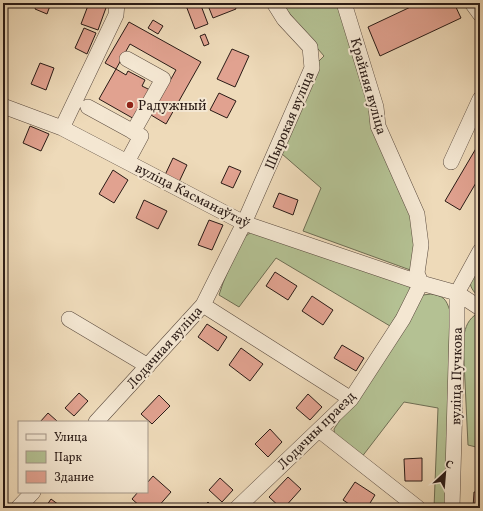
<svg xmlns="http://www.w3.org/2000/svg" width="483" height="511" font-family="Vollkorn,serif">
	<rect width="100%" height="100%" fill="#eedab9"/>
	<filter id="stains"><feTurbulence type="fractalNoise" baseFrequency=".005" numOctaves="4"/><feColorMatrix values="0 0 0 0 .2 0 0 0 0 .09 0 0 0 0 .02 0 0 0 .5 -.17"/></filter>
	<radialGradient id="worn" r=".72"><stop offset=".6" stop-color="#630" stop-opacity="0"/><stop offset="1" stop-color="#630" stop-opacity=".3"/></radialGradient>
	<path fill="#b4c193" stroke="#6f6e54" d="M282,3H340L415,216L413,271L303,231L321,188L282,154L317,63L324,56L301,29Z
		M251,232L409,286L412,290L390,326L276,258L239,307L219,295L223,283L241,240Z
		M480,264V298C464,283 471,280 480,264Z
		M431,294C444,296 446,299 450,311L446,508H434L438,408L404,402L361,458L335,437L334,429L423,295Z
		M475,315L480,318V448L468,445L463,340C465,330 466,322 475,315Z"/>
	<path fill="#e1a290" stroke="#2a1b16" d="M37,3H51L47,14L35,9Z
		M89,3H101L107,5L98,30L81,24Z
		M185,3H200L208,24L195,29Z
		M207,3H234L236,9L213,18Z
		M419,3H454L461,18L380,56L368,27Z
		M153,20L163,26L158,34L148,28Z
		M129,22L201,62L166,124L151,115L176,70L130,44L116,69L105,63Z
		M84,28L96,33L87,54L75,48Z
		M205,34L209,44L204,46L200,36Z
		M232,49L249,56L235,87L217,79Z
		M40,63L54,68L46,90L31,84Z
		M116,69L126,75L128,71L145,80L142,86L152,91L136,120L99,99Z
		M219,93L236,101L227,118L210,110Z
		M30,126L49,134L41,151L23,143Z
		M478,145L480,147V176L460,210L445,201Z
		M173,158L187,165L179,182L165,175Z
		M229,166L241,171L233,188L221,183Z
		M113,170L128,180L114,203L99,194Z
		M279,193L298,200L293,215L273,207Z
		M144,200L167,211L158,229L136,218Z
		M209,220L223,225L212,250L198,245Z
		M275,272L297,286L288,300L266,286Z
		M312,296L333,310L323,325L302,311Z
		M207,324L227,337L218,351L198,337Z
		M342,345L364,358L356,371L334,358Z
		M241,348L263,364L250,381L229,365Z
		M79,393L88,401L74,416L65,408Z
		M308,394L322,407L310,420L296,408Z
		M159,395L170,406L152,424L141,414Z
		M48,413L57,421L56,422H40Z
		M270,429L282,442L268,457L255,444Z
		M422,458V481H405L404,459Z
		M153,476L171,492L157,508H142L132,499L138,492H147V483Z
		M288,477L301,489L284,508H281L269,497Z
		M220,478L233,490L222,502L209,490Z
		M355,482L375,495L367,508H355L343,500Z
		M474,492H480V508H473Z
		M51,499L63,508H45Z
		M208,502L213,508H202Z"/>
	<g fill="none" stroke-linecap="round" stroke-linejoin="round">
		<defs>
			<path id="minor" d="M344,3L376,107L378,126L417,214L421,245L417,273L421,283
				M472,3L480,14
				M127,59L163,79L133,132
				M3,106L62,128L244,223L421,283L457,293L480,308
				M88,107L141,136L127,162
				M62,128L116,15L117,3
				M451,162L480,99
				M203,305L351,399
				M69,319L148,366
				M96,422L203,305L244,223L312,68L310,47L284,19L274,3
				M319,430L418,508
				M18,508L33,492
				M237,508L351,399L403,319L421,283
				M452,508L457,327V293L480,251"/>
		</defs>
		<use href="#minor" stroke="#5b4b3f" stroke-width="16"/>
		<use href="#minor" stroke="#f4e7d2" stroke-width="15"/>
	</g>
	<circle fill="#8f2418" stroke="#f4e7d2" stroke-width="1.5" cx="130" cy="105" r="4"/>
	<g text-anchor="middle" stroke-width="4" stroke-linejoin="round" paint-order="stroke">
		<g font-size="14" fill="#2a1b16" stroke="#f4e7d2">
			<text transform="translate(369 86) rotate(74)" y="5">Крайняя вуліца</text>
			<text transform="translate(289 120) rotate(-67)" y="5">Шырокая вуліца</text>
			<text transform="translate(193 195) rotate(27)" y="5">вуліца Касманаўтаў</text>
			<text transform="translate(164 347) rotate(-48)" y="5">Лодачная вуліца</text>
			<text transform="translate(456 376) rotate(-89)" y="5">вуліца Пучкова</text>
			<text transform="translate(316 430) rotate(-45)" y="5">Лодачны праезд</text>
		</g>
		<g font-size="14" fill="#2a1b16" stroke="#f4e7d2" text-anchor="start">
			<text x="138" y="110">Радужный</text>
		</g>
	</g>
	<rect width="483" height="511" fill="none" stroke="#eedab9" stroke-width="16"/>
	<rect x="4" y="4" width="475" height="503" fill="none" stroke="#2a1b16" stroke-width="2"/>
	<rect x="8" y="8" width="467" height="495" fill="none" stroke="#2a1b16"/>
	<rect x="18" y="421" width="130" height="72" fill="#f4e7d2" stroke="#a39587"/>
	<rect x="26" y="434" width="20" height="6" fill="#f4e7d2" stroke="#a39587"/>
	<text x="54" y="441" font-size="12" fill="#2a1b16">Улица</text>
	<rect x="26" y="451" width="20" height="12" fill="#b4c193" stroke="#a39587"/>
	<text x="54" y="461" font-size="12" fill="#2a1b16">Парк</text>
	<rect x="26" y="471" width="20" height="12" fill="#e1a290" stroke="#a39587"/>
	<text x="54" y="481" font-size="12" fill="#2a1b16">Здание</text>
	<g transform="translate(445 473) rotate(26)" stroke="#f4e7d2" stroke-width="3" paint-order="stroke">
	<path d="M0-3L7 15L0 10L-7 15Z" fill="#2a1b16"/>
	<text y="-6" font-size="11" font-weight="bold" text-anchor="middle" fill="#2a1b16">С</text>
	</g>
	<rect width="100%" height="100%" filter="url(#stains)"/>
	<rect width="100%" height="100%" fill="url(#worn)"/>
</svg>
